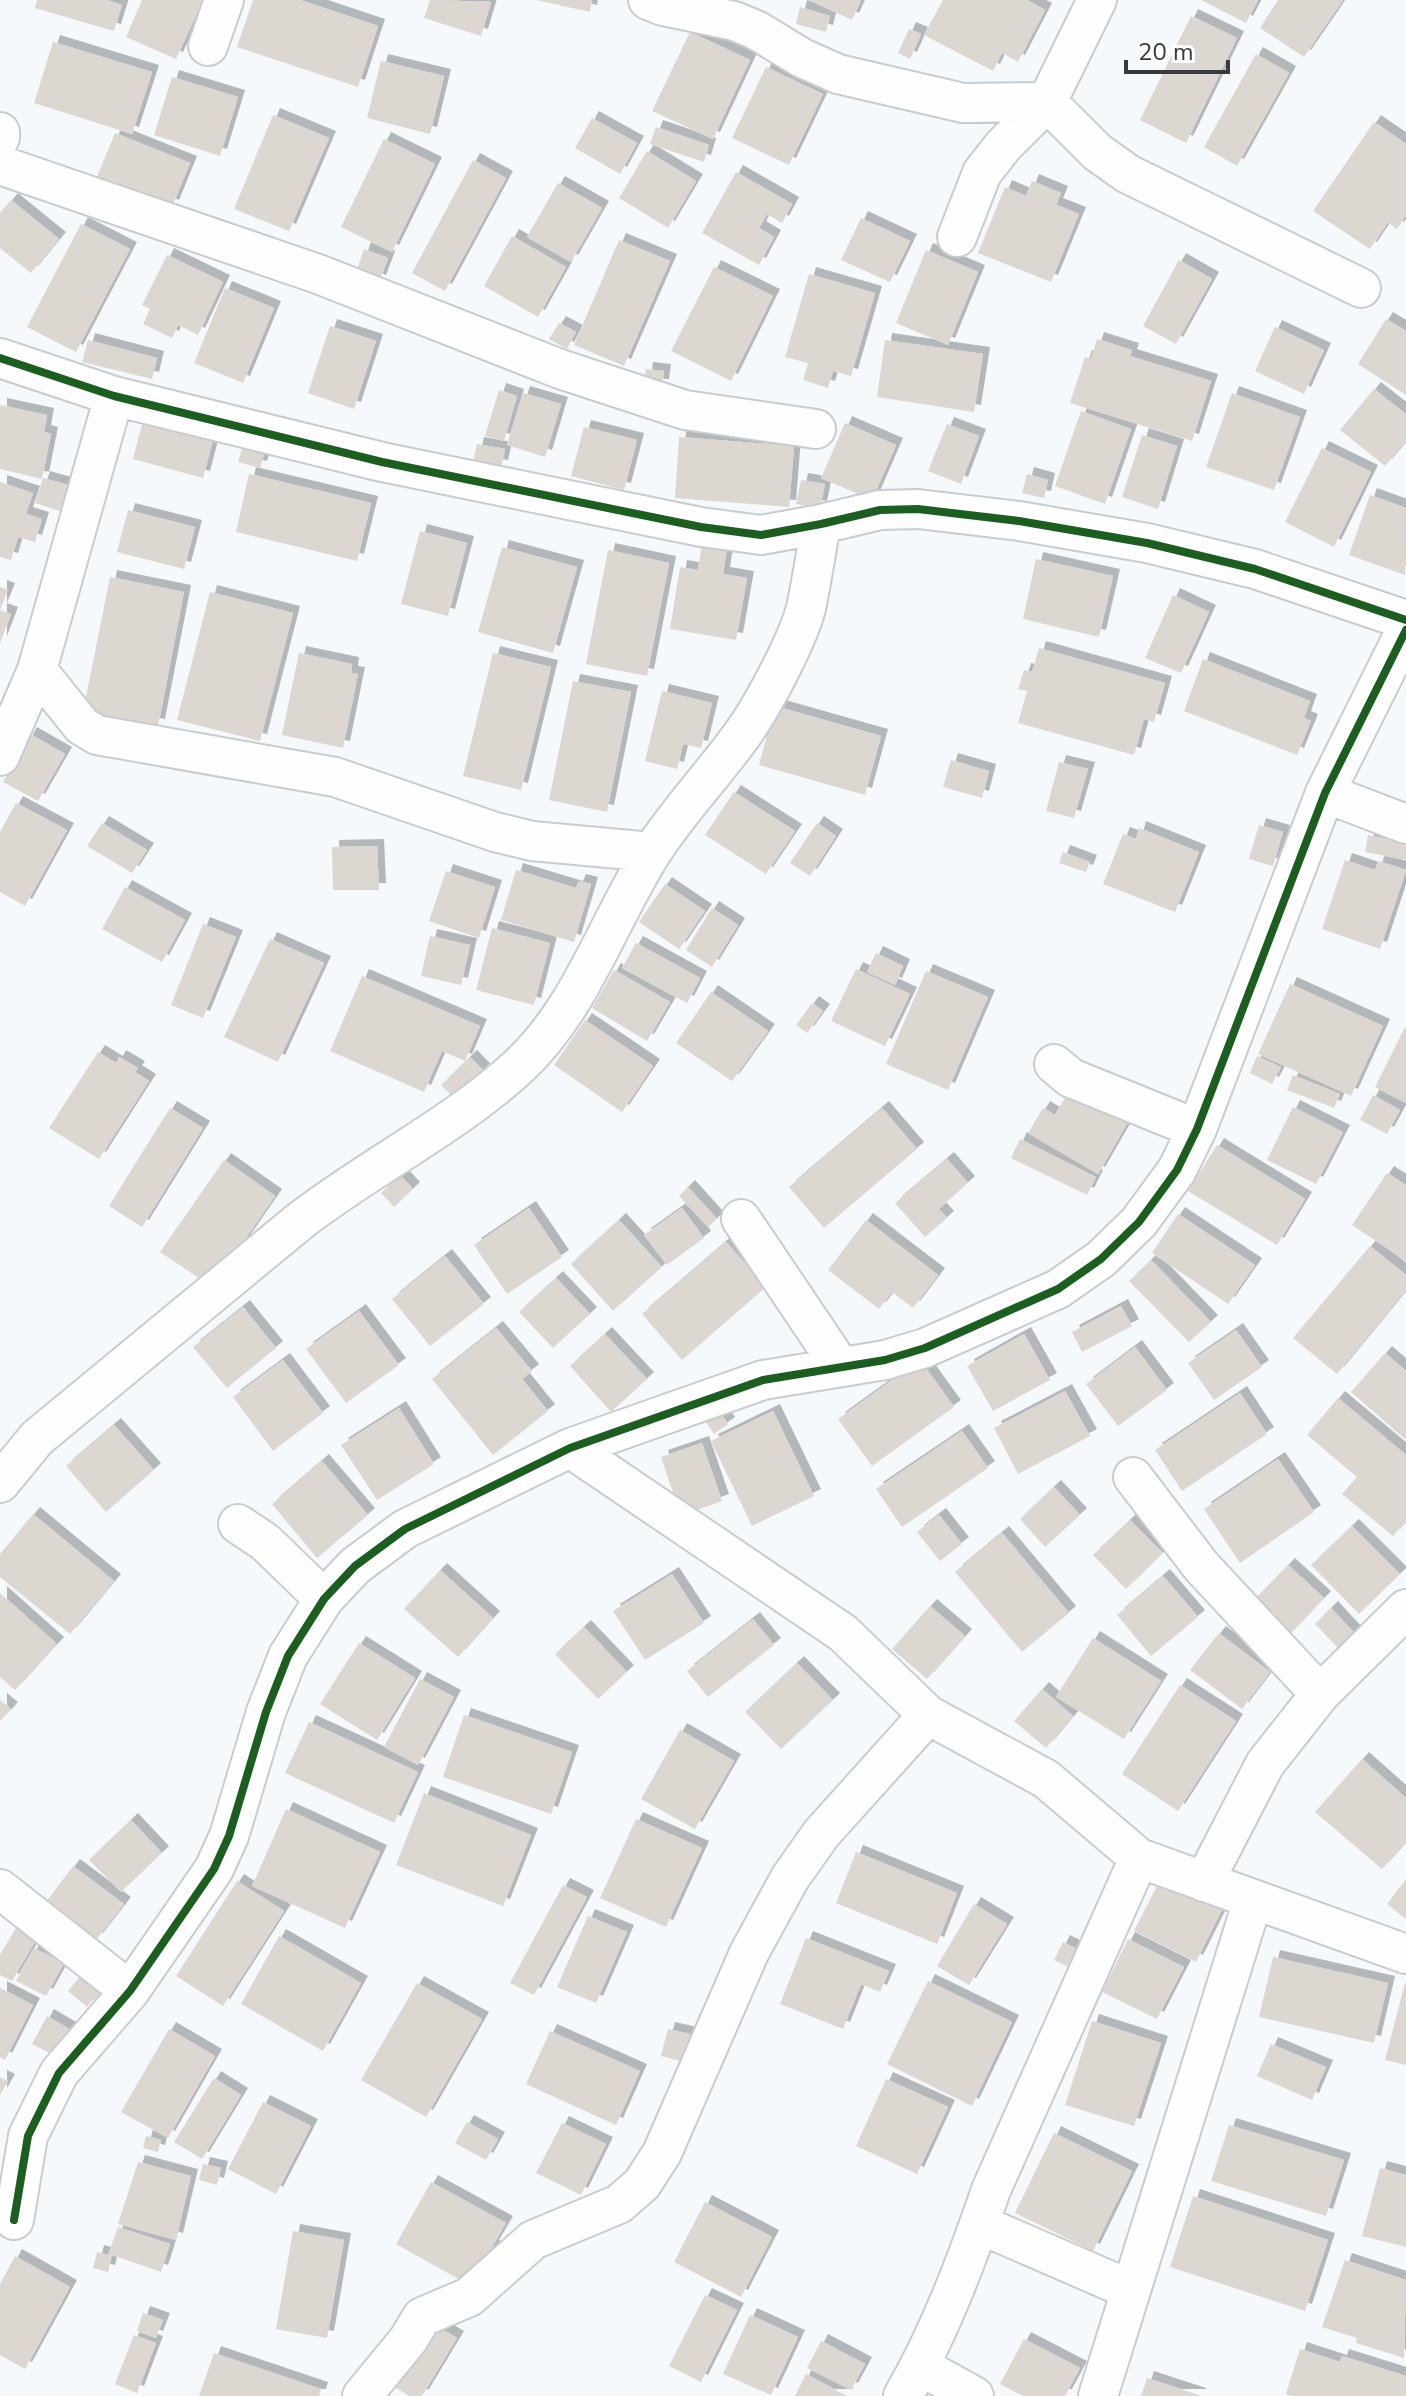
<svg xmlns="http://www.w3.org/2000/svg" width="1406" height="2396" font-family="'Nunito Sans',sans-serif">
	<defs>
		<filter id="shadow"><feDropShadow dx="7" dy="-7" stdDeviation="0" flood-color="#0004"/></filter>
	</defs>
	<rect width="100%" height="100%" fill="#f6f9fc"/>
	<path fill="#dcd7d1" filter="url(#shadow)" d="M37,0H107L122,5L114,31L35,8Z
		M142,0H203L176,59L126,37Z
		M253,0H300L378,26L358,87L237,47Z
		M430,0L491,2L481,36L424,18Z
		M536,0H592L590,12Z
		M809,0H861L852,20Z
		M943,0H1027L1045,10L1018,62L1002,53L993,71L924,35Z
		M1201,0H1258L1246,23Z
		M1278,0H1343L1304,57L1260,28Z
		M800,7L830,16L826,32L796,24Z
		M1191,16L1237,38L1186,143L1140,120Z
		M909,29L921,34L910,59L898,53Z
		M690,32L750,60L713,139L652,111Z
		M53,42L152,72L132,134L34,103Z
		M1256,54L1289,73L1237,166L1204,147Z
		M381,61L444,76L430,134L367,118Z
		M766,67L823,94L789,165L732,138Z
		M172,77L238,97L220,156L154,135Z
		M273,115L329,138L289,231L234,209Z
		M592,118L637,143L620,174L575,148Z
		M1374,122L1406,144V215L1397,229L1388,222L1370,249L1313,211Z
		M656,127L709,145L704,162L650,144Z
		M115,133L190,163L172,207L97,177Z
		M384,139L435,164L392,252L341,227Z
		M647,151L696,181L668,228L619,198Z
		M473,160L506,178L445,291L412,273Z
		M736,172L792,204L782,223L767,214L759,228L774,237L759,265L702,233Z
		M1032,181L1061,193L1056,205L1079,214L1051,282L978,253L1005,187L1026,196Z
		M558,183L602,208L571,262L527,237Z
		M11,200L59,239L31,273L0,248V213Z
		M861,218L910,241L890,282L841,260Z
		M81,224L130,249L76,352L27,327Z
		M512,236L566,267L538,317L484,286Z
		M619,240L670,261L624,366L574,345Z
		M364,249L388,258L379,282L356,272Z
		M926,250L978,272L948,345L896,323Z
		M167,255L223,282L198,335L178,325L172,338L143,324L150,309L142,305Z
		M1179,260L1212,279L1176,344L1143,326Z
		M714,267L773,296L731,381L671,351Z
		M809,274L875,293L851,376L833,371L828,388L803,380L808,363L785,357Z
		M225,288L274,308L243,383L194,363Z
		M1386,319L1406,331V395L1358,364Z
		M559,323L576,332L567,349L549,339Z
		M330,326L376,341L354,409L308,393Z
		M1275,327L1324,350L1304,394L1255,371Z
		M1097,339L1132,350L1130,356L1211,381L1192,441L1070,403L1085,357L1091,359Z
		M88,340L157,358L152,379L82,362Z
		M885,340L983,354L974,412L877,397Z
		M646,369L664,371L662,386L644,385Z
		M1374,389L1406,414V441L1385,466L1340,430Z
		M499,390L517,396L504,441L485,436Z
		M523,393L561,404L545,457L507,445Z
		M1232,393L1300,417L1274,490L1206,467Z
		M0,405L47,415L44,432L51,434L42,479L0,469Z
		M1081,411L1131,429L1105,504L1055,486Z
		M144,417L214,436L203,478L133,459Z
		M845,423L896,445L872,500L821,478Z
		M947,424L979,436L961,484L928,471Z
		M584,427L637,440L624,490L571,476Z
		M1142,435L1177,446L1158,509L1122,497Z
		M679,437L794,446L789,507L675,498Z
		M245,439L267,445L260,468L238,462Z
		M477,444L505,449L501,467L473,462Z
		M1322,448L1371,472L1334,547L1285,522Z
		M249,474L371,503L357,561L236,532Z
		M1027,474L1048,480L1044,498L1022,493Z
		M43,478L68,485L60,511L35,503Z
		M801,480L825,484L820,508L796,504Z
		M0,482L33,493L26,514L42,519L35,542L18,537L11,560L0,557Z
		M1370,495L1406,508L1405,575L1349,555Z
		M128,510L195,527L184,569L117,552Z
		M420,531L467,543L448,616L401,604Z
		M702,544L727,548L723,574L747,578L736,640L670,629L680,567L698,570Z
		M502,547L577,567L553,653L478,632Z
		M608,550L669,563L647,676L586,664Z
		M1036,559L1113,576L1099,637L1023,619Z
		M110,577L184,592L158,726L83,712Z
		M0,587L8,590L0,610Z
		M210,592L293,613L260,741L177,720Z
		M1173,595L1209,612L1181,673L1145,658Z
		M0,610L11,614L0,643Z
		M1039,648L1165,683L1154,722L1144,719L1134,755L1018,723L1027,691L1018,689L1024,670L1032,672Z
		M299,653L352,664L351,673L358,674L343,748L282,735Z
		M493,653L551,667L521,790L463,776Z
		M1203,659L1310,701L1304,718L1311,721L1297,755L1184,711Z
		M573,681L631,692L607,812L549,800Z
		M662,691L712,703L701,748L683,744L677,769L645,761Z
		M775,706L881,736L865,795L759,765Z
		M30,734L65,754L38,801L3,782Z
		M951,760L989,771L982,798L943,787Z
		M1059,762L1088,769L1074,818L1046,811Z
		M734,792L795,831L766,874L705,835Z
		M16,803L67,830L25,906L0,892V832Z
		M102,823L147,850L132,873L87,846Z
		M817,823L836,836L810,876L790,863Z
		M1259,825L1283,832L1273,866L1249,859Z
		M1139,828L1199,852L1175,912L1103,884L1123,834L1136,839Z
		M1368,835L1406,843V860L1365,852Z
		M377,846L379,890H333L332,847Z
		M1063,852L1090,862L1086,872L1059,863Z
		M1345,860L1375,870L1378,861L1406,870L1380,949L1322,929Z
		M516,870L576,888L579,881L591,884L574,942L501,920Z
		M446,871L495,887L479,938L429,921Z
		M665,884L705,911L679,949L639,922Z
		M125,887L185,920L162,962L102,929Z
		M712,908L738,925L712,967L686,950Z
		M203,924L236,937L203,1018L171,1005Z
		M492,928L550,943L534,1005L476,990Z
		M430,936L470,945L461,985L421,976Z
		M270,939L324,963L278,1062L224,1037Z
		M636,943L700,978L687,1003L622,968Z
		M876,953L903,966L895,985L867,972Z
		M856,969L910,994L885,1046L831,1021Z
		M614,970L670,1002L647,1041L592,1008Z
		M926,971L988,997L948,1090L886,1064Z
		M362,976L480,1026L465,1061L442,1051L424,1092L330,1051Z
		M1290,984L1383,1026L1351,1096L1258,1054Z
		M711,992L768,1031L732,1081L676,1043Z
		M812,1003L823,1011L807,1033L796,1025Z
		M585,1020L653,1066L622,1112L554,1065Z
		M1406,1025V1103L1375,1087Z
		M98,1052L116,1063L119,1057L138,1068L135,1072L149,1081L99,1159L49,1128Z
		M1257,1056L1281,1067L1272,1084L1250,1073Z
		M470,1057L483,1070L454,1098L441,1085Z
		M1293,1075L1340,1094L1334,1108L1287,1090Z
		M1070,1089L1128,1122L1098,1174L1028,1133L1043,1108L1055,1115Z
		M1373,1095L1400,1110L1387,1134L1360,1120Z
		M1293,1107L1343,1132L1316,1184L1267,1160Z
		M170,1108L203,1128L142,1227L109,1206Z
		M882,1108L917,1149L824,1228L789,1187Z
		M1020,1139L1096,1177L1087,1195L1011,1158Z
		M1217,1145L1305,1199L1277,1245L1188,1191Z
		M947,1159L968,1183L939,1209L947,1218L925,1237L895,1203Z
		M224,1160L275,1196L212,1287L160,1252Z
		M1387,1173L1406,1185V1261L1352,1225Z
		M400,1175L413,1189L394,1207L381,1193Z
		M688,1187L717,1219L708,1227L679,1196Z
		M529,1208L562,1257L507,1294L474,1245Z
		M682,1208L704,1238L667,1265L644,1235Z
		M1178,1214L1255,1265L1228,1304L1152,1253Z
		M619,1220L662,1267L613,1311L571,1264Z
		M866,1220L938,1275L913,1308L892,1292L879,1309L828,1270Z
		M726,1242L766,1287L682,1360L642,1314Z
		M1370,1246L1406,1275V1290L1337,1374L1293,1338Z
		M445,1256L484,1304L430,1346L392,1299Z
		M1151,1260L1211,1322L1189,1342L1129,1281Z
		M556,1278L590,1314L553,1348L519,1312Z
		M1121,1306L1132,1326L1082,1352L1072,1332Z
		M243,1307L276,1348L227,1388L193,1347Z
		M359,1311L399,1365L346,1403L306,1349Z
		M496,1328L532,1371L522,1379L548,1411L493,1455L432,1379Z
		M1236,1330L1262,1367L1214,1400L1188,1363Z
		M605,1334L647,1379L611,1412L570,1366Z
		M1024,1334L1050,1380L993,1411L967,1366Z
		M1135,1347L1167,1390L1118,1426L1086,1384Z
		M1385,1353L1406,1371V1440L1351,1392Z
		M283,1360L323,1413L273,1451L233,1397Z
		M920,1360L954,1407L872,1466L838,1419Z
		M1065,1391L1090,1436L1018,1474L994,1428Z
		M1240,1393L1267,1434L1182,1491L1155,1450Z
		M1338,1398L1406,1455V1521L1393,1536L1342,1494L1357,1477L1307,1435Z
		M399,1408L434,1464L377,1500L341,1445Z
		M718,1409L728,1424L714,1434L704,1419Z
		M773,1411L814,1496L752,1526L711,1441Z
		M114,1425L154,1470L106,1512L66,1466Z
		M962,1431L988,1468L902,1527L876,1489Z
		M702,1443L722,1501L681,1516L661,1457Z
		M1278,1459L1314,1512L1240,1563L1204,1509Z
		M322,1461L368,1515L317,1558L272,1504Z
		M1054,1487L1080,1515L1045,1547L1020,1519Z
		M33,1514L114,1581L70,1634L0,1577V1554Z
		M939,1515L962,1544L940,1561L917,1532Z
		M1130,1520L1163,1553L1126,1589L1093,1555Z
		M1352,1526L1400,1574L1359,1614L1311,1565Z
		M1002,1533L1069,1613L1022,1652L955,1572Z
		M1288,1565L1324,1598L1287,1637L1251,1603Z
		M440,1570L493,1618L458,1657L404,1609Z
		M672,1574L704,1623L645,1660L613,1611Z
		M1163,1576L1198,1617L1151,1656L1117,1615Z
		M0,1593L57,1644L15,1690L0,1677Z
		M930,1606L965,1636L927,1679L892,1649Z
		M1331,1608L1356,1635L1340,1650L1315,1624Z
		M753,1619L774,1645L708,1697L687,1671Z
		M584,1627L627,1672L598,1699L555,1654Z
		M1219,1633L1270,1672L1242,1709L1190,1670Z
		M1093,1638L1161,1681L1124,1739L1056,1697Z
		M359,1643L415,1678L377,1740L320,1704Z
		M797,1663L833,1700L781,1749L745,1712Z
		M420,1679L454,1697L418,1765L384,1747Z
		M1180,1685L1236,1721L1178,1811L1122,1774Z
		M1042,1689L1073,1716L1046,1748L1014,1721Z
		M0,1700L11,1709L0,1721Z
		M464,1715L572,1752L551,1814L443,1777Z
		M309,1722L418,1772L394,1823L285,1773Z
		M680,1730L734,1761L695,1829L641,1799Z
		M1362,1759L1406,1798V1842L1382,1869L1315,1812Z
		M424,1793L531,1835L503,1906L396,1865Z
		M286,1809L380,1852L345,1928L252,1886Z
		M636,1819L702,1848L666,1927L600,1898Z
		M131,1820L162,1853L121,1892L89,1860Z
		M856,1852L957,1893L937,1944L836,1903Z
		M73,1866L124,1904L96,1940L46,1902Z
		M1163,1874L1225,1904L1196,1962L1134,1931Z
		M1406,1879V1919L1387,1904Z
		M237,1881L284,1911L223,2006L176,1976Z
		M563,1885L587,1897L534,1995L510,1983Z
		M974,1904L1007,1924L969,1985L937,1966Z
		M588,1916L627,1932L596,2003L557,1987Z
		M16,1928L36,1940L12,1981L0,1975V1955Z
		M279,1936L361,1983L323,2051L241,2004Z
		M806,1938L889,1971L880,1992L861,1984L843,2029L780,2004Z
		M1128,1939L1184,1967L1157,2019L1102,1992Z
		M1063,1942L1085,1953L1076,1971L1054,1960Z
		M34,1948L64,1963L46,1996L16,1981Z
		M1273,1957L1388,1983L1374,2043L1259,2017Z
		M88,1967L107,1983L87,2007L68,1991Z
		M928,1981L1012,2022L972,2106L887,2064Z
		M417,1983L482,2019L426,2117L361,2080Z
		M1405,1983H1406V2065L1385,2060Z
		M0,1988L33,2005L5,2060L0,2057Z
		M47,2016L71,2030L57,2057L32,2044Z
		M1092,2021L1161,2043L1134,2126L1065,2105Z
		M169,2029L215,2056L168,2138L121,2112Z
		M668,2029L690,2034L684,2062L661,2056Z
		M550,2031L640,2071L616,2125L526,2084Z
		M1271,2044L1326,2067L1312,2100L1257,2076Z
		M0,2077L8,2081L0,2095Z
		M214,2078L241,2095L202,2159L174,2142Z
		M886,2079L948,2107L917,2174L856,2146Z
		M263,2102L311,2126L276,2194L228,2169Z
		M467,2122L498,2139L486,2160L455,2143Z
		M562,2123L606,2144L581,2195L536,2173Z
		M1229,2125L1344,2160L1326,2216L1211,2181Z
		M1054,2133L1132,2171L1093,2251L1015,2213Z
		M146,2136L161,2140L158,2152L143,2148Z
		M138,2162L191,2176L176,2240L118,2224Z
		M203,2164L221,2168L217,2185L199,2180Z
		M1380,2168L1406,2175V2247L1362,2236Z
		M431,2182L506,2223L492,2247L501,2252L471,2286L396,2244Z
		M1193,2196L1328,2240L1305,2311L1170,2267Z
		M705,2202L772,2237L741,2297L674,2262Z
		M118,2227L170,2244L161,2272L112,2255L108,2272L93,2268L97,2252L108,2255Z
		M293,2231L344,2240L327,2338L276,2329Z
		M15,2256L70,2287L25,2369L0,2355V2284Z
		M1345,2260L1406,2280L1404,2358L1356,2343L1357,2338L1322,2327Z
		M705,2295L737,2310L701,2382L669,2366Z
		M143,2313L163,2320L156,2338L137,2331Z
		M750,2315L798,2337L771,2395L723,2374Z
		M433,2324L457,2338L422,2396H410L394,2387Z
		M134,2335L156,2343L137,2393L115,2384Z
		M1024,2339L1080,2368L1065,2396H1023L1000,2384Z
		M821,2341L865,2364L851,2390L807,2368Z
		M1300,2349L1340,2362L1342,2356L1406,2376V2396H1292L1286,2394Z
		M214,2353L321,2389L319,2396H199Z
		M806,2374L847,2396H795Z
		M1147,2378L1199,2395V2396H1141Z"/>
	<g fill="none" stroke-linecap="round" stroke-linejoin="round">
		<defs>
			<path id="minor" d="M648,0L663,6L734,21L756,30L802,58L838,74L963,103L1047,102L1097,152L1128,174L1361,288
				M208,46L224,0
				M0,132V138
				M0,165L318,274L560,369L685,410L816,429
				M957,237L982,173L1003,146L1047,102L1097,0
				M0,358L114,396L382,462L701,527L761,535L821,524L880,510L918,509L1019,521L1147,543L1255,569L1406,620
				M37,670L82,726L97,735L335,777L495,832L532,841L652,852
				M0,756L37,670L114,396
				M1325,793L1406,824
				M1054,1064L1071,1078L1197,1129
				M741,1219L840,1366
				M570,1448L843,1633L928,1715L1046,1779L1139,1858L1406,1954
				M1133,1477L1201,1566L1320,1694
				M0,1483L37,1438L300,1221C370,1167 452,1127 518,1067C581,1009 607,923 652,852C679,810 715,773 744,732C763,705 798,640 806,608C812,580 816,552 821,524
				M238,1524L265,1542L324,1599
				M1204,1882L1265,1764L1320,1694L1406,1609
				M0,1889L130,1991
				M14,2220L28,2136L59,2073L130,1991L214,1869L229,1836L266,1712L288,1656L324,1599L355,1566L405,1529L570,1448L763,1380L885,1360L925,1348L1058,1289L1101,1259L1139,1222L1177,1170L1197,1129L1325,793L1406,630
				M979,2224L1131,2290
				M920,2366L974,2396
				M362,2396L408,2340L422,2317L469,2297L533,2240L619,2204L642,2184L662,2153L749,1953L790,1878L821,1834L928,1715
				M903,2396C940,2332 967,2260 991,2190L1139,1858
				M1098,2396L1253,1900"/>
		</defs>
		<use href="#minor" stroke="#c9ccce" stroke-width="42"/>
		<use href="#minor" stroke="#fefeff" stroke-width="38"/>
		<defs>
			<path id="cycleway" d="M0,358L114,396L382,462L701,527L761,535L821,524L880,510L918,509L1019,521L1147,543L1255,569L1406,620
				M14,2220L28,2136L59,2073L130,1991L214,1869L229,1836L266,1712L288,1656L324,1599L355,1566L405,1529L570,1448L763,1380L885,1360L925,1348L1058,1289L1101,1259L1139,1222L1177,1170L1197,1129L1325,793L1406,630"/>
		</defs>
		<use href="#cycleway" stroke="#fff" stroke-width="13"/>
		<use href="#cycleway" stroke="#1b5e20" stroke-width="8"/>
	</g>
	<path d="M1126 60v12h102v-12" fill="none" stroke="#383a3c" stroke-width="4"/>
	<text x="1138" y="60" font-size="24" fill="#383a3c" stroke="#ffffff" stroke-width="6" paint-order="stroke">20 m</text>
</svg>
